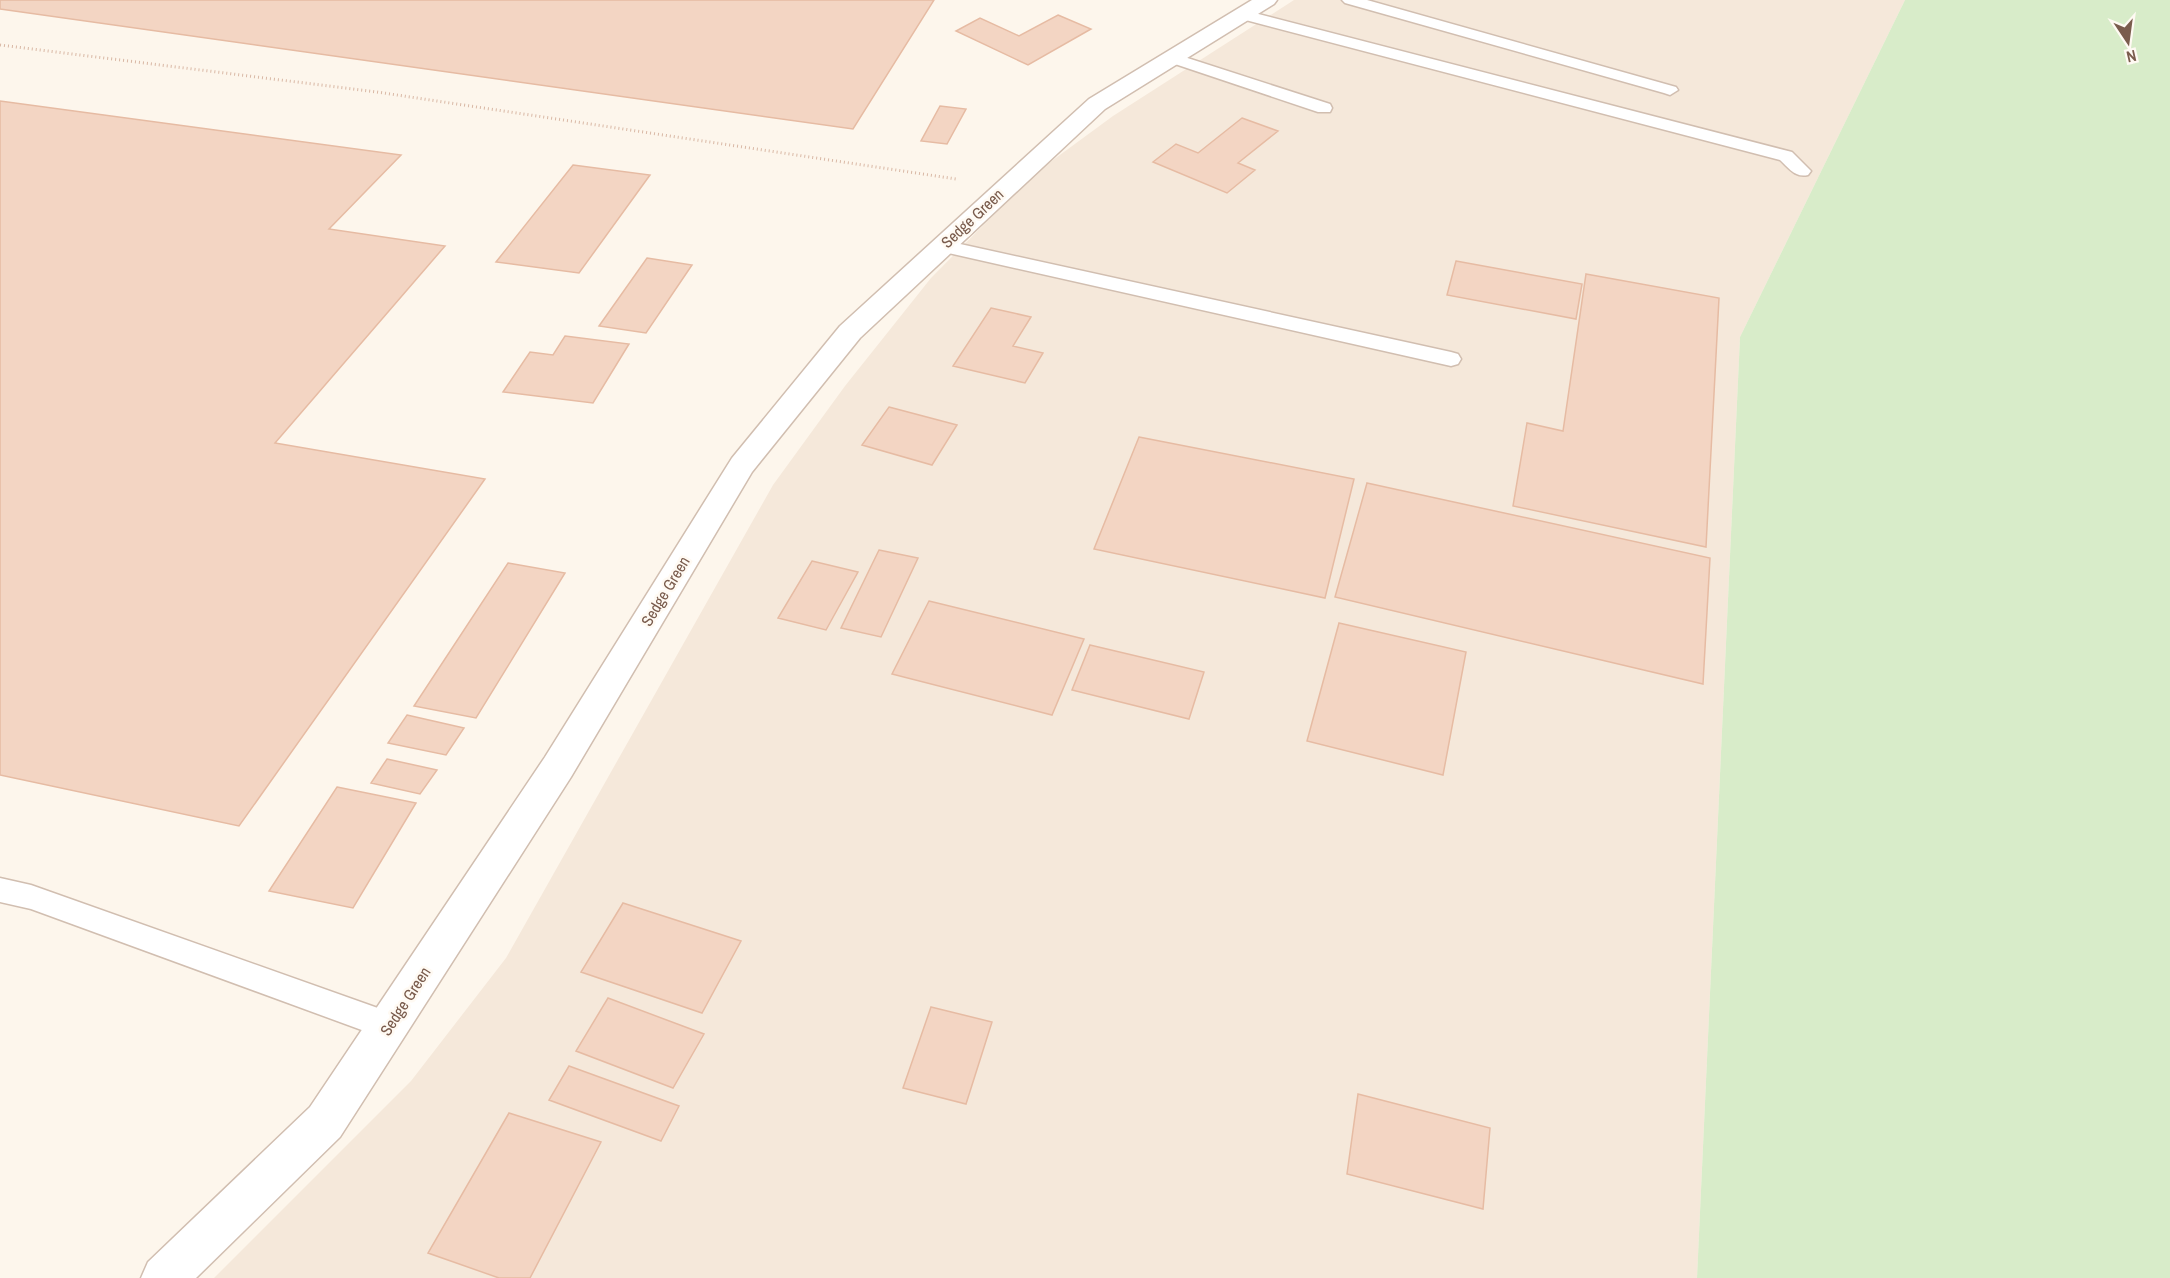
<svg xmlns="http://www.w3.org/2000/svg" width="2170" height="1278" font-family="'Archivo Narrow',sans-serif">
	<rect width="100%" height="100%" fill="#fdf6ec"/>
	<path fill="#f5e8da" d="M1294,0H1905L1740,337L1697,1278H214L411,1081L506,958L773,485L845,386L931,278L1034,174L1113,116Z"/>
	<path fill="#d8ecc9" d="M1905,0H2170V1278H1697L1740,337Z"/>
	<path fill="#f3d5c3" stroke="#e6bba3" stroke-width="1.5" d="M0,0H934L853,129L0,9Z
		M1058,15L1091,29L1028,65L956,31L980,18L1019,36Z
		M0,101L401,155L329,229L445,246L275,443L485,479L239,826L0,775Z
		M940,106L966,109L947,144L921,141Z
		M1242,118L1278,131L1238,163L1255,170L1227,193L1153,162L1176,144L1198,153Z
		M573,165L650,175L579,273L496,262Z
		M647,258L692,265L646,333L599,326Z
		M1456,261L1582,284L1576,319L1447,295Z
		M1586,274L1719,298L1706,547L1513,506L1527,423L1563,431Z
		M991,308L1031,317L1013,346L1043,353L1025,383L953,366Z
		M565,336L629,344L593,403L503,392L530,352L553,355Z
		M889,407L957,425L932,465L862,445Z
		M1139,437L1354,479L1325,598L1094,549Z
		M1367,483L1710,558L1703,684L1335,597Z
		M879,550L918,558L881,637L841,628Z
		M812,561L858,572L826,630L778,618Z
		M508,563L565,573L476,718L414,706Z
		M929,601L1084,639L1052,715L892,674Z
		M1339,623L1466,652L1443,775L1307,741Z
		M1090,645L1204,672L1189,719L1072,690Z
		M407,715L464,728L446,755L388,743Z
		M387,759L437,770L420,794L371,783Z
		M337,787L416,803L353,908L269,891Z
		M623,903L741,941L702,1013L581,972Z
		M608,998L704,1034L673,1088L576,1051Z
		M931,1007L992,1022L966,1104L903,1088Z
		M569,1066L679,1106L661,1141L549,1100Z
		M1358,1094L1490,1128L1483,1209L1347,1174Z
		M509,1113L601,1142L530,1278H499L428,1253Z"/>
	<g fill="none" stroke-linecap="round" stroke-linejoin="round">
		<defs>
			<path id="service" d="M1342,0H1367L1676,87L1678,90L1670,95L1664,93L1345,3Z
				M1243,10L1792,152L1811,171L1808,175C1795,178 1789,168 1780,160L1238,18L1235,15Z
				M1172,53L1330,104L1332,108L1330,112H1318L1166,61L1164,58L1166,55Z
				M942,240L1451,352L1458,354L1461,359L1458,364L1451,366L935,250L933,246L935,242Z
				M0,878L31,885L389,1012L399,1016L404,1026L399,1036L389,1040L31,909L0,902Z"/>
			<path id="tertiary" d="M1252,0H1277L1274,4L1105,109L860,338L752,472L571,777L340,1137L196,1278H141L148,1262L310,1107L545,757L732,458L840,326L1089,99Z"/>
		</defs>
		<use href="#service" stroke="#d1beb0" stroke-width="3"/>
		<use href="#tertiary" stroke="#d1beb0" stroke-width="3"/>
		<path stroke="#d9b8a5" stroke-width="3" stroke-dasharray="1 3" stroke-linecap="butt" d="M0,45L377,92L956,179"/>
		<use href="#service" fill="#fff" fill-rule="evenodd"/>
		<use href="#tertiary" fill="#fff" fill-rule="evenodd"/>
	</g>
	<g text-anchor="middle" stroke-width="5" stroke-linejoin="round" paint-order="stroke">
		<g font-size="16" fill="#7a5c4d" stroke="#fffaf3">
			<text transform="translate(972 218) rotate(-43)" y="6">Sedge Green</text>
			<text transform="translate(665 591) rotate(-59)" y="6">Sedge Green</text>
			<text transform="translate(405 1001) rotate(-57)" y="6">Sedge Green</text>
		</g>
	</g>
	<g transform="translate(2128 42) rotate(167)" stroke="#fffaf3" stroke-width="4.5" paint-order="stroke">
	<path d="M0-4.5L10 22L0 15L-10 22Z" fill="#7a5c4d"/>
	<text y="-9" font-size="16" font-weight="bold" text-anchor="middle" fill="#7a5c4d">N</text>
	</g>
</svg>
